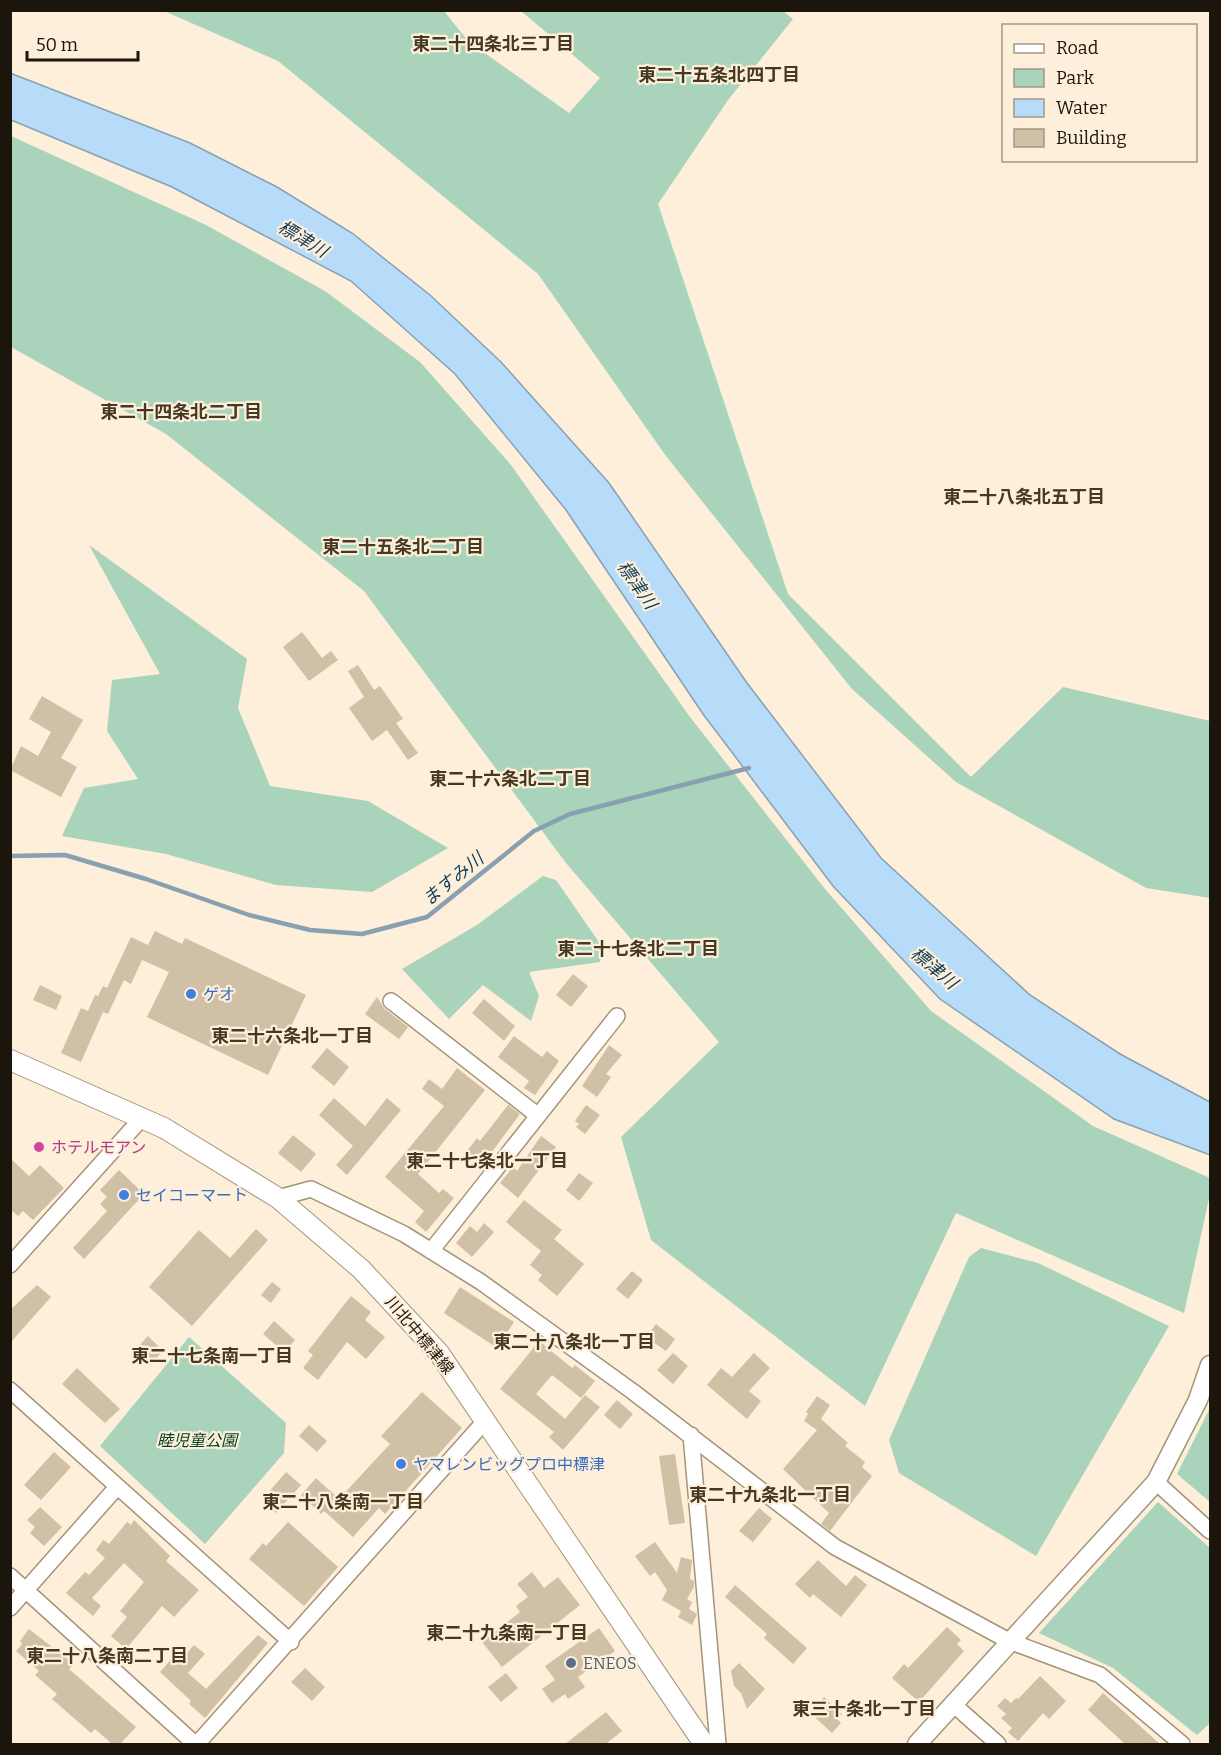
<svg xmlns="http://www.w3.org/2000/svg" width="1221" height="1755" font-family="Bitter,'Noto Sans JP',serif">
	<rect width="100%" height="100%" fill="#fdefd9"/>
	<path fill="#a9d3bb" d="M164,11H444L468,41L569,113L600,78L521,11H783L793,19L728,100L658,204L788,594L971,777L1063,687L1210,721V898L1146,888L956,782L852,689L666,456L538,274L278,61Z
		M11,136L206,225L325,291L420,362L511,465L690,717L825,889L931,1011L1093,1126L1210,1178V1194L1184,1313L956,1213L865,1406L651,1240L621,1137L719,1042L566,863L364,591L166,434L11,347Z
		M89,545L247,659L238,708L270,786L368,801L448,848L372,892L276,885L166,854L62,836L84,788L138,779L107,731L112,680L160,674Z
		M543,876L556,880L603,948L600,962L529,972L539,996L531,1021L483,985L449,1019L402,969L477,925Z
		M981,1248L1038,1263L1169,1326L1036,1556L899,1473L889,1440L969,1257Z
		M189,1337L286,1423L284,1453L205,1544L100,1446Z
		M1210,1408V1502L1177,1474Z
		M1158,1502L1210,1548V1723L1197,1735L1113,1668L1039,1633Z"/>
	<path fill="#b7dcfa" stroke="#88a0b2" stroke-width="1.5" d="M10,73L190,143L277,187L352,233L430,295L501,362L609,483L747,683L881,858L1030,995L1120,1054L1210,1102V1155L1114,1119L940,999L833,886L703,714L566,510L455,374L351,281L172,187L11,120Z"/>
	<g fill="none" stroke-linecap="round" stroke-linejoin="round">
		<path stroke="#88a0b2" stroke-width="4.5" d="M10,856L65,855L146,879L249,915L310,930L362,934L427,917L534,831L570,814L749,768"/>
	</g>
	<path fill="#d0c0a5" d="M302,632L322,658L331,651L338,660L309,681L283,647Z
		M358,665L374,690L380,686L403,719L396,723L418,753L408,760L387,730L372,741L349,708L364,697L348,671Z
		M42,696L83,720L61,758L77,767L61,797L10,770L21,746L38,756L51,732L29,719Z
		M155,931L182,944L185,938L306,995L268,1075L147,1017L169,972L142,960L131,984L124,980L108,1014L103,1012L81,1062L61,1053L81,1008L88,1011L95,995L98,996L103,986L107,988L131,937L148,945Z
		M573,974L588,986L571,1007L556,995Z
		M40,985L62,996L56,1010L33,1000Z
		M377,997L385,1009L408,1027L399,1039L365,1014Z
		M484,999L515,1026L504,1041L472,1013Z
		M514,1036L542,1057L547,1051L559,1061L535,1095L524,1088L529,1081L498,1057Z
		M609,1045L622,1055L606,1074L611,1077L597,1097L582,1086Z
		M327,1048L349,1067L334,1086L311,1067Z
		M457,1068L485,1090L418,1174L439,1193L443,1189L454,1198L426,1232L415,1222L424,1211L385,1177L444,1106L422,1089L429,1079L442,1089Z
		M334,1098L365,1126L387,1098L401,1110L347,1175L336,1165L353,1146L319,1115Z
		M508,1105L520,1114L480,1168L464,1155L477,1138L480,1141Z
		M586,1105L600,1115L585,1134L576,1127L579,1124L575,1121Z
		M293,1135L316,1154L301,1172L278,1153Z
		M541,1136L556,1147L518,1198L500,1183L513,1167L517,1171Z
		M10,1158L29,1176L40,1165L64,1188L33,1220L23,1211L18,1216L10,1209Z
		M119,1170L144,1194L84,1259L73,1248L107,1211L100,1204L107,1197L100,1190Z
		M579,1173L593,1183L579,1201L566,1190Z
		M524,1200L562,1230L554,1239L584,1264L557,1296L538,1280L542,1275L530,1265L541,1251L506,1222Z
		M484,1223L494,1232L472,1257L456,1243L470,1226L477,1232Z
		M256,1229L268,1240L192,1326L149,1287L199,1230L230,1258Z
		M632,1271L643,1280L628,1299L616,1289Z
		M272,1282L281,1289L271,1303L261,1295Z
		M37,1285L51,1297L10,1343V1310Z
		M460,1287L514,1322L497,1348L444,1313Z
		M351,1296L371,1312L365,1320L385,1337L366,1359L347,1342L318,1380L303,1368L313,1355L308,1351Z
		M274,1321L295,1340L284,1352L263,1334Z
		M656,1324L675,1339L666,1351L646,1337Z
		M148,1336L163,1351L152,1363L136,1349Z
		M539,1341L572,1368L575,1365L595,1381L581,1398L552,1375L536,1394L565,1419L585,1395L600,1407L563,1450L549,1437L554,1432L500,1389Z
		M673,1353L688,1366L673,1384L657,1370Z
		M754,1353L770,1368L749,1391L761,1401L747,1419L707,1385L721,1368L732,1377Z
		M77,1368L120,1409L105,1423L62,1384Z
		M422,1392L462,1428L385,1514L379,1508L353,1537L324,1511L321,1514L301,1495L316,1478L339,1499L390,1444L381,1436Z
		M817,1396L830,1405L821,1419L848,1443L845,1446L865,1462L862,1467L872,1476L830,1531L821,1524L829,1513L783,1469L817,1430L804,1421L808,1414L806,1412Z
		M617,1400L633,1414L620,1429L604,1415Z
		M309,1425L327,1441L317,1452L299,1436Z
		M54,1452L71,1467L41,1500L24,1485Z
		M675,1454L685,1523L669,1525L659,1456Z
		M286,1472L301,1485L276,1513L262,1500Z
		M40,1507L62,1527L44,1546L30,1533L35,1527L27,1520Z
		M759,1508L772,1519L753,1542L739,1531Z
		M134,1520L170,1556L166,1561L199,1590L174,1617L162,1606L126,1649L111,1636L127,1617L120,1611L144,1582L124,1563L92,1598L101,1606L93,1616L66,1593L85,1572L89,1575L105,1558L96,1550L103,1540L109,1544L127,1522L131,1525Z
		M288,1522L338,1567L304,1606L249,1559L263,1543L266,1546Z
		M655,1542L677,1573L681,1557L692,1560L690,1579L694,1581V1587L687,1599L692,1602L689,1609L697,1614L692,1625L678,1617L681,1611L662,1600L667,1590L655,1572L650,1576L635,1556Z
		M818,1560L846,1586L855,1575L867,1585L841,1617L813,1594L810,1598L795,1584Z
		M532,1572L544,1588L558,1577L580,1605L502,1667L482,1642L520,1612L516,1606L528,1597L517,1584Z
		M735,1585L807,1648L793,1664L764,1638L767,1634L725,1597Z
		M947,1627L961,1640L957,1644L964,1651L919,1702L892,1678L904,1664L908,1668Z
		M599,1628L615,1651L578,1677L585,1687L568,1699L565,1694L552,1703L542,1689L555,1680L545,1666Z
		M29,1629L74,1664L69,1669L136,1727L120,1744H112L95,1729L91,1733L52,1699L57,1694L35,1675L39,1671L16,1651L22,1644L20,1641Z
		M258,1635L268,1643L205,1718L189,1704L191,1701L160,1672L182,1647L187,1653L194,1645L205,1654L188,1673L206,1689Z
		M739,1663L765,1689L747,1709L741,1693L734,1686L731,1671Z
		M305,1668L325,1687L312,1701L291,1682Z
		M506,1673L518,1688L501,1702L488,1687Z
		M1040,1676L1066,1701L1049,1719L1043,1713L1018,1741L1008,1732L1012,1728L1001,1718L1006,1714L997,1706L1005,1698L1011,1703L1016,1698L1018,1699Z
		M1103,1693L1160,1744H1125L1088,1710Z
		M824,1697L842,1714L837,1719L841,1723L832,1733L810,1713Z
		M606,1712L622,1731L606,1744H565Z"/>
	<g fill="none" stroke-linecap="round" stroke-linejoin="round">
		<defs>
			<path id="minor" d="M391,1001L537,1115
				M278,1198L311,1189L404,1234L481,1282L632,1391L835,1547L1009,1641L1100,1675L1182,1744
				M431,1251L617,1016
				M10,1265L142,1118
				M10,1390L291,1642
				M691,1435L718,1744
				M1156,1482L1210,1531
				M10,1576L195,1744
				M10,1608L117,1487
				M953,1704L998,1744
				M197,1744L485,1421"/>
			<path id="tertiary" d="M917,1744L1156,1482L1198,1400L1210,1365"/>
			<path id="secondary" d="M10,1060L164,1128L278,1198L361,1269L439,1353L704,1744"/>
		</defs>
		<use href="#minor" stroke="#a4947a" stroke-width="18"/>
		<use href="#tertiary" stroke="#a4947a" stroke-width="21"/>
		<use href="#secondary" stroke="#a4947a" stroke-width="22"/>
		<use href="#minor" stroke="#fff" stroke-width="15"/>
		<use href="#tertiary" stroke="#fff" stroke-width="18"/>
		<use href="#secondary" stroke="#fff" stroke-width="20"/>
	</g>
	<g fill="#3f7fe0" stroke="#fdefd9" stroke-width="2">
		<circle cx="191" cy="994" r="6"/>
		<circle cx="124" cy="1195" r="6"/>
		<circle cx="401" cy="1464" r="6"/>
	</g>
	<circle fill="#d1479c" stroke="#fdefd9" stroke-width="2" cx="39" cy="1147" r="6"/>
	<circle fill="#5c6f8a" stroke="#fdefd9" stroke-width="2" cx="571" cy="1663" r="6"/>
	<g text-anchor="middle" stroke-width="4.5" stroke-linejoin="round" paint-order="stroke">
		<g font-size="16" fill="#366cbe" stroke="#fdefd9" text-anchor="start">
			<text x="203" y="1000">ゲオ</text>
			<text x="136" y="1201">セイコーマート</text>
			<text x="413" y="1470">ヤマレンビッグプロ中標津</text>
		</g>
		<g font-size="16" fill="#b23c85" stroke="#fdefd9" text-anchor="start">
			<text x="51" y="1153">ホテルモアン</text>
		</g>
		<g font-size="16" fill="#1b150b" stroke="#fdefd9">
			<text transform="translate(420 1335) rotate(50)" y="6">川北中標津線</text>
		</g>
		<g font-size="16" font-style="italic" fill="#084129" stroke="#fdefd9">
			<text x="197" y="1446">睦児童公園</text>
		</g>
		<g font-size="16" fill="#4e5e75" stroke="#fdefd9" text-anchor="start">
			<text x="583" y="1669">ENEOS</text>
		</g>
		<g font-size="18" font-weight="bold" fill="#463922" stroke="#fdefd9">
			<text x="493" y="50">東二十四条北三丁目</text>
			<text x="719" y="81">東二十五条北四丁目</text>
			<text x="181" y="418">東二十四条北二丁目</text>
			<text x="1024" y="503">東二十八条北五丁目</text>
			<text x="403" y="553">東二十五条北二丁目</text>
			<text x="510" y="785">東二十六条北二丁目</text>
			<text x="638" y="955">東二十七条北二丁目</text>
			<text x="292" y="1042">東二十六条北一丁目</text>
			<text x="487" y="1167">東二十七条北一丁目</text>
			<text x="574" y="1348">東二十八条北一丁目</text>
			<text x="212" y="1362">東二十七条南一丁目</text>
			<text x="770" y="1501">東二十九条北一丁目</text>
			<text x="343" y="1508">東二十八条南一丁目</text>
			<text x="507" y="1639">東二十九条南一丁目</text>
			<text x="107" y="1662">東二十八条南二丁目</text>
			<text x="864" y="1715">東三十条北一丁目</text>
		</g>
		<g font-size="18" font-style="italic" fill="#123e5b" stroke="#fdefd9">
			<text transform="translate(303 239) rotate(31)" y="6">標津川</text>
			<text transform="translate(637 585) rotate(55)" y="6">標津川</text>
			<text transform="translate(453 879) rotate(-39)" y="6">ますみ川</text>
			<text transform="translate(934 968) rotate(40)" y="6">標津川</text>
		</g>
	</g>
	<rect width="1221" height="1755" fill="none" stroke="#1b150b" stroke-width="24"/>
	<rect x="1002" y="24" width="195" height="138" fill="#fdefd9" stroke="#a39887" stroke-width="1.5"/>
	<rect x="1014" y="44" width="30" height="9" fill="#ffffff" stroke="#a39887" stroke-width="1.5"/>
	<text x="1056" y="54" font-size="18" fill="#1b150b">Road</text>
	<rect x="1014" y="69" width="30" height="18" fill="#a9d3bb" stroke="#a39887" stroke-width="1.5"/>
	<text x="1056" y="84" font-size="18" fill="#1b150b">Park</text>
	<rect x="1014" y="99" width="30" height="18" fill="#b7dcfa" stroke="#a39887" stroke-width="1.5"/>
	<text x="1056" y="114" font-size="18" fill="#1b150b">Water</text>
	<rect x="1014" y="129" width="30" height="18" fill="#d0c0a5" stroke="#a39887" stroke-width="1.5"/>
	<text x="1056" y="144" font-size="18" fill="#1b150b">Building</text>
	<path d="M27 51v9h111v-9" fill="none" stroke="#1b150b" stroke-width="3"/>
	<text x="36" y="51" font-size="18" fill="#1b150b" stroke="#fdefd9" stroke-width="4.5" paint-order="stroke">50 m</text>
</svg>
